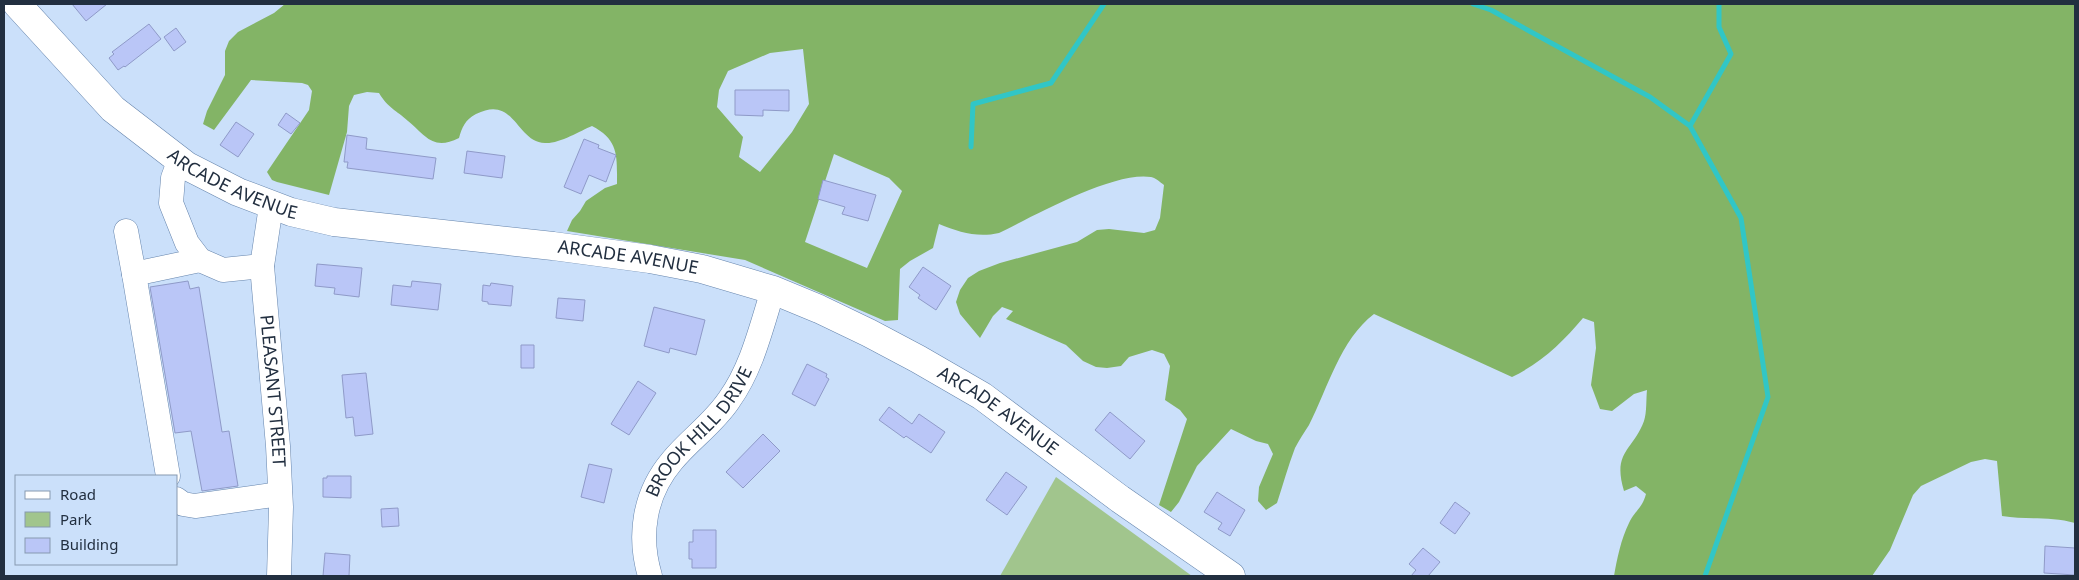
<svg xmlns="http://www.w3.org/2000/svg" width="2079" height="580" font-family="'Noto Sans',sans-serif">
	<rect width="100%" height="100%" fill="#cbe0fa"/>
	<path fill="#a1c58d" d="M1056,477L1192,576H1000Z"/>
	<path fill="#83b466" fill-rule="evenodd" d="M285,4H2075V523C2051,516 2026,520 2002,516L1997,461L1985,459L1971,462L1921,486L1913,495L1890,550L1872,576H1614C1617,559 1621,539 1629,523C1635,510 1642,509 1646,494L1636,486L1624,491C1612,451 1633,451 1644,421C1647,412 1646,399 1647,390L1634,394L1612,411L1600,409L1591,385L1596,348L1594,322L1583,318C1563,342 1541,363 1512,377L1374,314C1340,340 1328,388 1309,425C1304,433 1299,440 1295,448C1288,466 1283,485 1277,503L1266,510L1258,501L1259,487L1273,454L1268,444L1256,441L1231,429L1197,466L1179,502L1171,512L1159,505L1187,419L1180,410L1165,400L1170,366L1164,354L1152,350L1129,357L1121,366L1107,368L1096,367L1083,361L1066,345L1006,319L1013,311L1002,307L993,316L980,338L960,314L956,302L960,290L968,278L979,271L1000,263L1077,242L1097,230L1109,229L1144,233L1155,230L1160,218L1164,185C1160,182 1156,178 1151,177C1113,171 1034,216 999,233C977,238 959,232 939,224L933,248L910,261L900,269L898,320L885,321L745,260L567,231L572,220L580,211L586,201L605,188L617,184C617,156 619,140 592,126C580,131 559,144 545,143C516,142 515,94 476,114C465,120 462,127 459,138C433,151 426,136 408,121C396,110 388,108 379,93L367,92L354,95L349,106L347,132L329,195L277,182L272,180L267,172L309,110L312,91L308,85L302,83L251,80L214,130L203,124L207,111L225,75V51L229,41L238,32L274,13ZM803,49L809,104L792,132L760,172L739,157L743,137L717,107L719,90L728,71L770,53ZM834,154L889,178L902,191L867,268L805,242Z"/>
	<g fill="none" stroke-linecap="round" stroke-linejoin="round">
		<path stroke="#31c6c6" stroke-width="5" d="M1473,4L1491,10L1650,97L1690,126L1741,218L1768,397L1705,576
			M1690,126L1731,54L1719,27V4
			M971,147L973,104L1051,83L1104,4"/>
	</g>
	<path fill="#bac6f7" stroke="#8f9ac8" d="M72,4H107L86,21Z
		M149,24L161,39L125,67L124,66L118,70L109,58L114,54L112,52Z
		M176,28L186,42L174,51L164,37Z
		M735,90H789V111L763,110V116L735,115Z
		M286,113L300,123L291,134L278,125Z
		M236,122L254,134L238,157L220,145Z
		M347,135L367,138L366,149L436,158L433,179L347,168L348,162H344Z
		M584,139L599,145L598,148L616,155L606,182L589,175L581,194L564,187Z
		M467,151L505,156L502,178L464,173Z
		M823,180L876,195L868,221L842,214L845,207L818,199Z
		M317,264L362,268L359,297L334,294L335,288L315,286Z
		M923,267L951,286L936,310L918,298L920,295L909,287Z
		M188,281L190,289L199,287L222,432L229,431L238,486L202,491L191,431L175,433L150,287Z
		M412,281L441,284L438,310L391,305L393,285L411,287Z
		M491,283L513,286L511,306L488,304V302L482,301L483,285L490,286Z
		M558,298L585,300L583,321L556,318Z
		M654,307L705,320L696,355L670,348L669,353L644,346Z
		M521,345H534V368H521Z
		M807,364L827,374L826,377L829,379L815,406L792,394Z
		M366,373L373,434L355,436L353,417L346,418L342,375Z
		M638,381L656,393L629,435L611,424Z
		M889,407L912,424L919,414L945,432L931,453L906,436L904,438L879,420Z
		M1110,412L1145,441L1130,459L1095,430Z
		M763,434L780,451L743,488L726,472Z
		M589,464L612,469L604,503L581,497Z
		M1006,472L1027,487L1007,515L986,500Z
		M327,476H351V498L323,497V478H327Z
		M1217,492L1245,510L1230,536L1218,529L1222,523L1204,512Z
		M1455,502L1470,513L1455,534L1440,523Z
		M398,508L399,526L382,527L381,509Z
		M693,530H716V568H692V559H689V542H693Z
		M2045,546L2075,548V575L2044,573Z
		M1423,548L1440,562L1428,576H1411L1416,570L1409,564Z
		M325,553L350,555L349,576H323Z"/>
	<g fill="none" stroke-linecap="round" stroke-linejoin="round">
		<defs>
			<g id="minor">
				<path d="M180,159L173,178L171,203L187,243L200,260L223,270L262,266"/>
				<path id="s1" d="M271,206L262,266L278,446L281,507L279,576"/>
				<path d="M126,231L134,274L200,260"/>
				<path d="M134,274L168,476"/>
				<path d="M176,499L183,504L195,506L280,494"/>
				<path id="s2" d="M650,576C638,536 644,494 672,461C690,439 713,424 729,400C752,368 761,328 773,290"/>
			</g>
			<g id="major">
				<path id="s3" d="M17,4L113,109L187,166L238,192L291,212L334,222L553,246L650,259L702,269L773,290L819,309L869,333L918,359L982,396L1120,499L1231,576"/>
			</g>
		</defs>
		<use href="#minor" stroke="#6584ac" stroke-width="25"/>
		<use href="#major" stroke="#6584ac" stroke-width="29"/>
		<use href="#minor" stroke="#fff" stroke-width="24"/>
		<use href="#major" stroke="#fff" stroke-width="28"/>
	</g>
	<g text-anchor="middle" stroke-width="4" stroke-linejoin="round" paint-order="stroke">
		<g font-size="18" fill="#222f40" stroke="#cbe0fa">
			<text dy="6" stroke="none"><textPath href="#s3" startOffset="285">ARCADE AVENUE</textPath></text>
			<text dy="6" stroke="none"><textPath href="#s3" startOffset="690">ARCADE AVENUE</textPath></text>
			<text dy="6" stroke="none"><textPath href="#s1" startOffset="186">PLEASANT STREET</textPath></text>
			<text dy="6" stroke="none"><textPath href="#s3" startOffset="1095">ARCADE AVENUE</textPath></text>
			<text dy="6" stroke="none"><textPath href="#s2" startOffset="162">BROOK HILL DRIVE</textPath></text>
		</g>
	</g>
	<rect width="2079" height="580" fill="none" stroke="#222f40" stroke-width="10"/>
	<rect x="15" y="475" width="162" height="90" fill="#cbe0fa" stroke="#8799b0"/>
	<rect x="25" y="491" width="25" height="8" fill="#ffffff" stroke="#8799b0"/>
	<text x="60" y="500" font-size="15" fill="#222f40">Road</text>
	<rect x="25" y="512" width="25" height="15" fill="#a1c58d" stroke="#8799b0"/>
	<text x="60" y="525" font-size="15" fill="#222f40">Park</text>
	<rect x="25" y="538" width="25" height="15" fill="#bac6f7" stroke="#8799b0"/>
	<text x="60" y="550" font-size="15" fill="#222f40">Building</text>
</svg>
